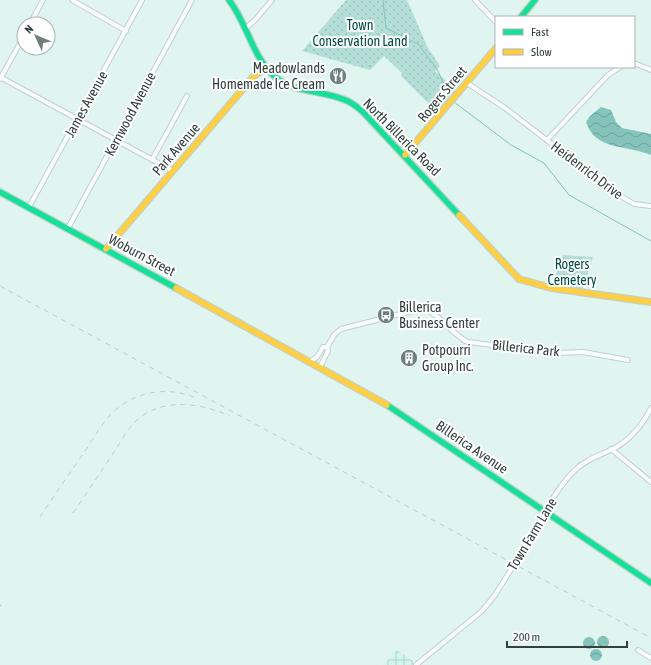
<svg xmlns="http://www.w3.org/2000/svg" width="651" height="665" font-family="'Asap Condensed',sans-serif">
	<defs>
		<pattern id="industrial-grid" width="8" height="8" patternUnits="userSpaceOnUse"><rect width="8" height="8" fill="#d2f5ef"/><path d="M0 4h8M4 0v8" fill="none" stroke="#b5d3ce"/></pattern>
		<pattern id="cemetery-stones" width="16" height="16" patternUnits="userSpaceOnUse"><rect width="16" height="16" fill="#b4dfd8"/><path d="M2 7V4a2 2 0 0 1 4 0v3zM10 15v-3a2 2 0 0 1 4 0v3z" fill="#9bc0ba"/></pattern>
		<pattern id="park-dots" width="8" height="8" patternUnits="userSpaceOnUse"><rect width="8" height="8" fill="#b4dfd8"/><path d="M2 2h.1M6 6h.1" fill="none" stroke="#9bc0ba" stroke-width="1.8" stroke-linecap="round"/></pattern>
		<pattern id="water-waves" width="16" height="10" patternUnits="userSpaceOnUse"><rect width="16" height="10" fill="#84c4bb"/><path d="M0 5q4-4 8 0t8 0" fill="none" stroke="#6da199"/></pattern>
	</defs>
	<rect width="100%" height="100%" fill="#e0f4f0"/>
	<path fill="url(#industrial-grid)" d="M397,650L419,665H383Z"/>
	<path fill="url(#cemetery-stones)" d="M563,255L593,257L583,289L552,285Z"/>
	<path fill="url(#park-dots)" d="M346,0H407L428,48L440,66L435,71L456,89L437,112L401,76L402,73L384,56L370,70L302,51Z"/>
	<path fill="url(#water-waves)" d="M601,107L611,110L616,122L622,128L651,134V155C628,145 595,151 586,122L590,116Z
		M597 642a6 6 0 1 1 12 0a6 6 0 1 1-12 0Z
		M583 643a6 6 0 1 1 12 0a6 6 0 1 1-12 0Z
		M590 655a6 6 0 1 1 12 0a6 6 0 1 1-12 0Z"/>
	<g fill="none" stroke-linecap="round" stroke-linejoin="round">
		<path stroke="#84c4bb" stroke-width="1" d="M383,0L386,28L418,44L437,69L449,95
			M454,102L511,145L544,163L569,195L651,241
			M0,606L1,605"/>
		<defs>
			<path id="street" d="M72,0L126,31
				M475,0L496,22
				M30,24L43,0
				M246,28L256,19L272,0
				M634,63L651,70
				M0,77L173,171
				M0,79L24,36
				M467,83L505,108L617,194L634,204L651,206
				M547,140L608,75L620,67
				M152,160L187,96
				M29,207L142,0
				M68,228L192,0
				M311,361L317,357L323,347H327
				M320,367L328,351L327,347L334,335L341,329L420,309C439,310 451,335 468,342L557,353L583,352L628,360
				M611,449L651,482
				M515,562C532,536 553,491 575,470C586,459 601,455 615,448C631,439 643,424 651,408
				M638,650L651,658
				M416,665L482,611L495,595L512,568"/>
			<path id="fast" d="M229,0C247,23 252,56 274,76C293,93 323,90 345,100C352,102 358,108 363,112L459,215
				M521,17L535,0
				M0,192L176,288
				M387,405L651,583"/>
			<path id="slow" d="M405,155L496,48
				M459,215L519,279L551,288L651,302
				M106,249L254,76L266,68
				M176,288L387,405"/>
		</defs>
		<use href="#street" stroke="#c0d0cd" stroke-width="6"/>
		<use href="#fast" stroke="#c0d0cd" stroke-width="8"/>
		<use href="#slow" stroke="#c0d0cd" stroke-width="8"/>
		<use href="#street" stroke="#fafdfd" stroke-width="4"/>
		<use href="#fast" stroke="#16e098" stroke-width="5.5"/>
		<use href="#slow" stroke="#ffcf43" stroke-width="5.5"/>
		<path stroke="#c5cac9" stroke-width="1" stroke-dasharray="5 5" stroke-linecap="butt" d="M0,286L651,638
			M73,513C87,493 100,473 114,452C121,442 127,429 137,420C163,397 201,403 230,416
			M40,517C53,497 67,477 81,457C91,443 99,427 111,414C134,391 169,385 198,399"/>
		<defs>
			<path id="street-bridge" d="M512,568L515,562"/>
		</defs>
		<use href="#street-bridge" stroke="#c0d0cd" stroke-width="6" stroke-linecap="butt"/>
		<use href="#street-bridge" stroke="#fafdfd" stroke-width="4"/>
	</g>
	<defs>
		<symbol id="restaurant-disc" viewBox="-11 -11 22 22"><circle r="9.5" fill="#6f7f7c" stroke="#fff"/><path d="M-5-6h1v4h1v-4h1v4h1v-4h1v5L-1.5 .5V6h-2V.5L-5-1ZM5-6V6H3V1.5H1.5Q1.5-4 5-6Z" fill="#fff"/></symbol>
		<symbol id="bus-disc" viewBox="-11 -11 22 22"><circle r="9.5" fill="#6f7f7c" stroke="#fff"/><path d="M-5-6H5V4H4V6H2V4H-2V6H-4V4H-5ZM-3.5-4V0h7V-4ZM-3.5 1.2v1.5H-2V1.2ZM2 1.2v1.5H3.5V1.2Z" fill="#fff"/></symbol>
		<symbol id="building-disc" viewBox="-11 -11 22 22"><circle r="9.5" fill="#6f7f7c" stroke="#fff"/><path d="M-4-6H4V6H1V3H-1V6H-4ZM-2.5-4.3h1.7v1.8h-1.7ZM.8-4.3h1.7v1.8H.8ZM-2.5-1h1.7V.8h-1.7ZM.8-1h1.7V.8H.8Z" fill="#fff"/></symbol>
	</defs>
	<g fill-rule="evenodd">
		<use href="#restaurant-disc" x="328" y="66" width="20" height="20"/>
		<use href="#bus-disc" x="376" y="305" width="20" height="20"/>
		<use href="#building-disc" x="399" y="348" width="20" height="20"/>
	</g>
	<g text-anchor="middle" stroke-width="4" stroke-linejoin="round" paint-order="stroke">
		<g font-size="14" fill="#004e47" stroke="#fff">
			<text x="360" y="30">Town<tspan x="360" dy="16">Conservation Land</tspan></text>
			<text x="572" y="269">Rogers<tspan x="572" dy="16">Cemetery</tspan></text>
		</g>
		<g font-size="14" fill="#32403e" stroke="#fff" text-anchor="start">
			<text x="325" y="73" text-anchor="end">Meadowlands<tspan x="325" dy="16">Homemade Ice Cream</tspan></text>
			<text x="399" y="312">Billerica<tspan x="399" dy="16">Business Center</tspan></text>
			<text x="422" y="355">Potpourri<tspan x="422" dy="16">Group Inc.</tspan></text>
		</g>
		<g font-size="14" fill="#32403e" stroke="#fff">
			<text transform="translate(442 94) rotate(-50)" y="5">Rogers Street</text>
			<text transform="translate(86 104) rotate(-61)" y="5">James Avenue</text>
			<text transform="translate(130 114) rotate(-62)" y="5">Kernwood Avenue</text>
			<text transform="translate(402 137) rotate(45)" y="5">North Billerica Road</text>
			<text transform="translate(176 149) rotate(-49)" y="5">Park Avenue</text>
			<text transform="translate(587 170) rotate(37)" y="5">Heidenrich Drive</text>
			<text transform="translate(142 255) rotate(28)" y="5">Woburn Street</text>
			<text transform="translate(526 348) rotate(6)" y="5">Billerica Park</text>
			<text transform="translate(472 447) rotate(34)" y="5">Billerica Avenue</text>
			<text transform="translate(532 534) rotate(-59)" y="5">Town Farm Lane</text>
		</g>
	</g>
	<rect x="495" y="16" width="140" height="52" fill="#ffffff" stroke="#adb3b2"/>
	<rect x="503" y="29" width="20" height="6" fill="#16e098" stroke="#adb3b2"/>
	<text x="531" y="36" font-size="12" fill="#32403e">Fast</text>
	<rect x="503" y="49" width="20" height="6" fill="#ffcf43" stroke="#adb3b2"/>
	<text x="531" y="56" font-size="12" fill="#32403e">Slow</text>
	<g transform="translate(36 36) rotate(314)"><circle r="19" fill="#ffffff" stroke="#adb3b2"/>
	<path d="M0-3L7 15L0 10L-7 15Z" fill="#6f7f7c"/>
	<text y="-6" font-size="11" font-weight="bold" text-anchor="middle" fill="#32403e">N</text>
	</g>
	<path d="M507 641v6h120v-6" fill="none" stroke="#32403e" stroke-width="2"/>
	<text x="513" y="641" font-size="12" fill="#32403e" stroke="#ffffff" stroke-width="3" paint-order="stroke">200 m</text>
</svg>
